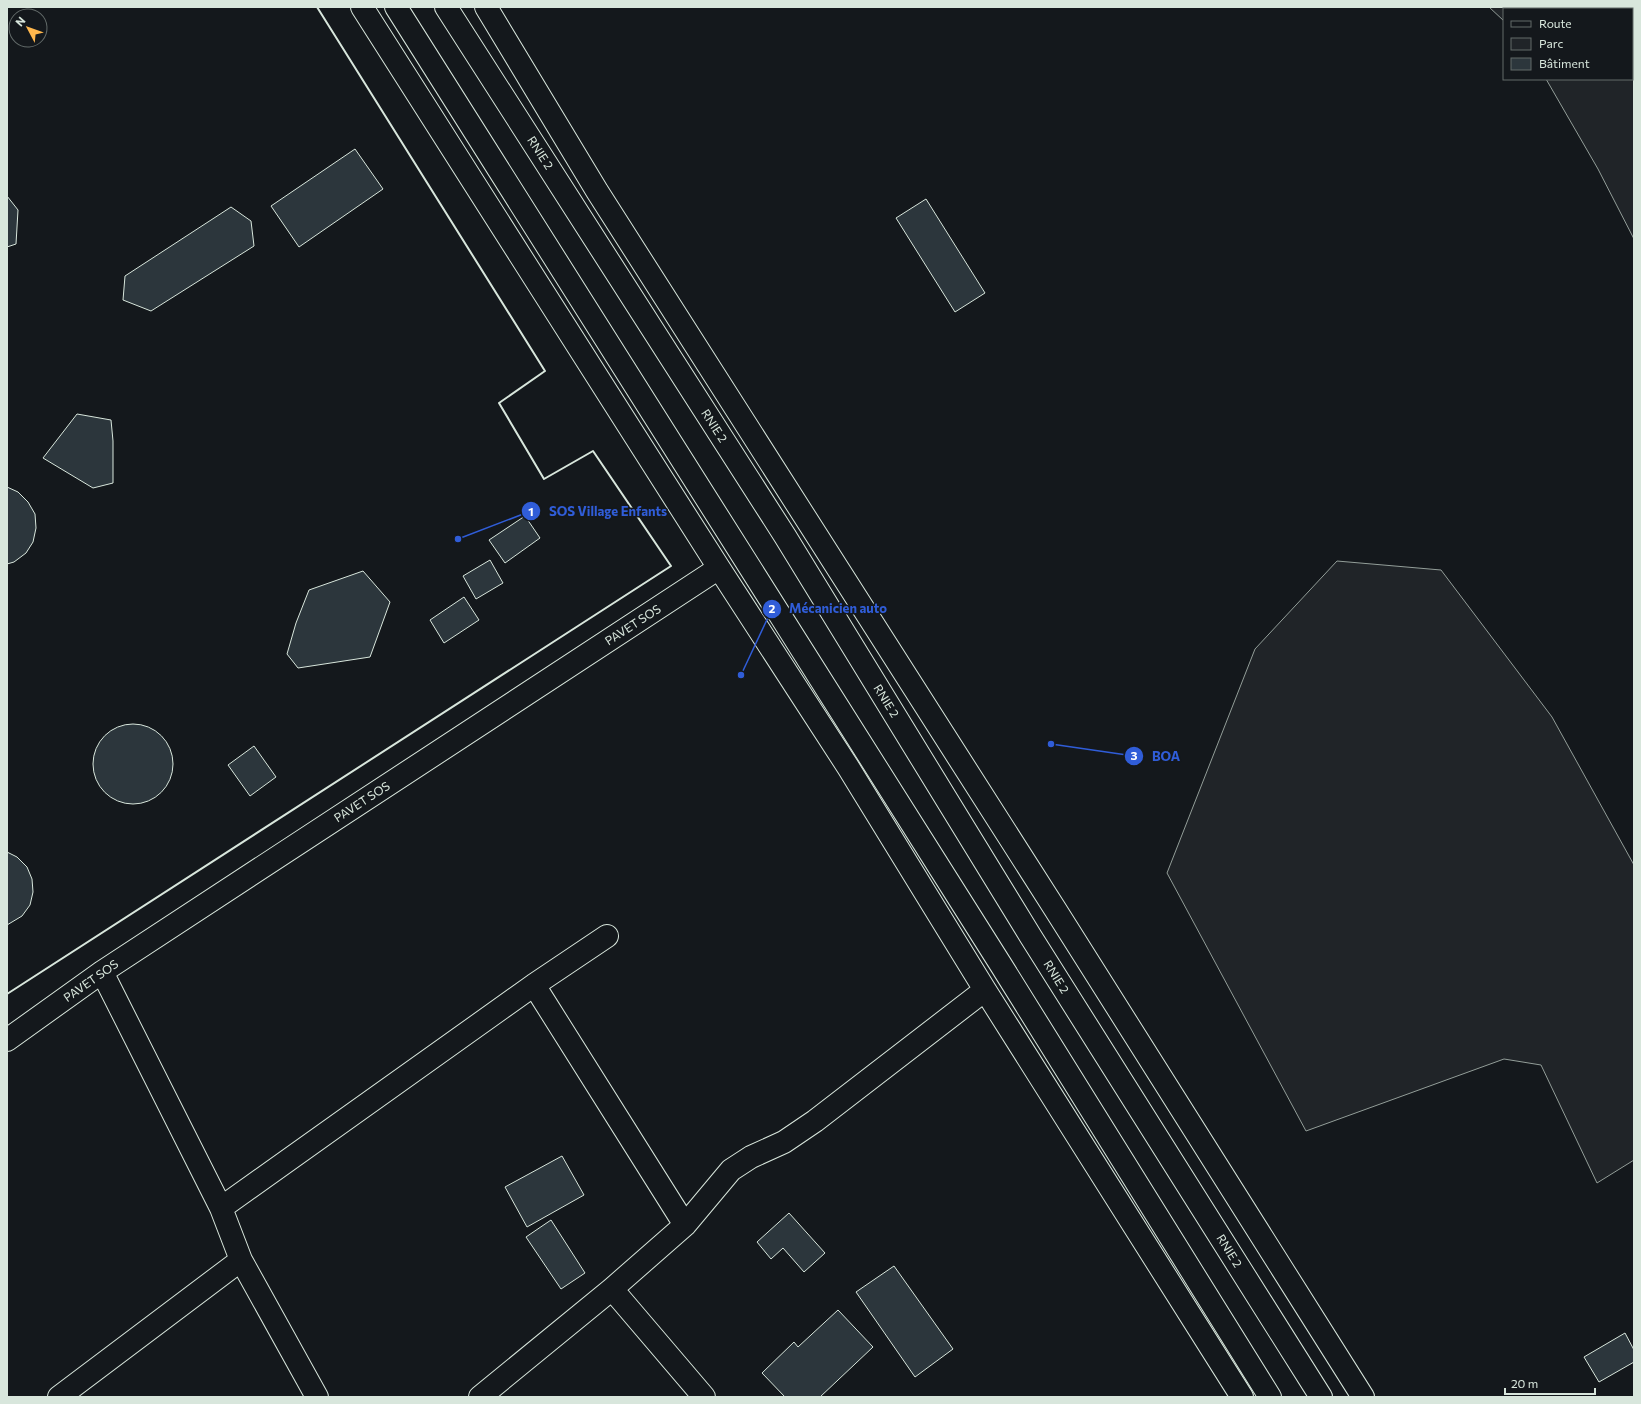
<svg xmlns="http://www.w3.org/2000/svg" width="1641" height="1404" font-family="Commissioner,sans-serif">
	<rect width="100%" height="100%" fill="#14181c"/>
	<path fill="#202428" stroke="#939e99" d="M1489,7H1634V239L1598,169L1546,79H1632V9H1504V21Z
		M1337,561L1441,570L1552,717L1634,865V1160L1597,1183L1541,1065L1504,1059L1306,1131L1167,873L1255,649Z"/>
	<path fill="#2c363c" stroke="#d8e6dc" d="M355,149L383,189L299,247L271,206Z
		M7,196L18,210L16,244L7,247Z
		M926,199L985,293L955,312L896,218Z
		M231,207L251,221L254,246L151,311L123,300L125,276Z
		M77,414L111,420L113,441V483L93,488L43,458Z
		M7,487L18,492L28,502L35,514L36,528L33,542L26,553L14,562L7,564Z
		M525,516L540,538L505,563L489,540Z
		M490,560L503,583L476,599L463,576Z
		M363,571L390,602L370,657L298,668L287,654L296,623L309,590Z
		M464,597L479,620L444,643L430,620Z
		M93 764a40 40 0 1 1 80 0a40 40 0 1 1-80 0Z
		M254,746L276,777L250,796L228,765Z
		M7,852L17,857L27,867L32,879L33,892L30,905L22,916L7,925Z
		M562,1156L584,1195L527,1227L505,1187Z
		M789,1213L825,1253L804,1272L783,1248L771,1259L757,1242Z
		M551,1220L585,1273L561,1289L526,1237Z
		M894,1266L953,1349L915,1377L856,1292Z
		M838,1310L873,1347L820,1397H785L762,1373L794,1342L798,1347Z
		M1625,1333L1634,1350V1362L1599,1382L1584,1357Z"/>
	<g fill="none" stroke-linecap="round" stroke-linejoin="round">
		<defs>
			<path id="minor" d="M362,7L719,568L848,767L985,990L1242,1397
				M486,7L597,191L1055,909L1363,1397
				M102,972L221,1208L241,1260L317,1397
				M534,985L685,1225
				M7,1040L102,972L719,568
				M221,1208L534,985L607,936
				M612,1289L704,1397
				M59,1397L241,1260
				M480,1397L612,1289L685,1225L731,1170L751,1157L784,1142L815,1121L985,990"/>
			<path id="trunk" d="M396,7L1001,965L1270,1397
				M446,7L785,536L1031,937L1321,1397"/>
		</defs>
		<use href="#minor" stroke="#d8e6dc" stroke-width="24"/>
		<use href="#trunk" stroke="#d8e6dc" stroke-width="24"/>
		<use href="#minor" stroke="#14181c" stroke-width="22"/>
		<use href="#trunk" stroke="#14181c" stroke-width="22"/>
		<path stroke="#d8e6dc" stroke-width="2" d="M7,994L671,566L593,451L544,479L499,403L545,371L317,7"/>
	</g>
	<g text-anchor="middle" stroke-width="3" stroke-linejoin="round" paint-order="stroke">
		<g font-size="12" fill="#d8e6dc" stroke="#14181c">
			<text transform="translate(540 153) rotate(57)" y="4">RNIE 2</text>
			<text transform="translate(714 426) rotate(57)" y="4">RNIE 2</text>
			<text transform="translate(633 625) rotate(-33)" y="4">PAVET SOS</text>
			<text transform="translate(886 701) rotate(58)" y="4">RNIE 2</text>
			<text transform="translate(362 802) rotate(-33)" y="4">PAVET SOS</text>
			<text transform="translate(1056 977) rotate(58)" y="4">RNIE 2</text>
			<text transform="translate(91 981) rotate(-35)" y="4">PAVET SOS</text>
			<text transform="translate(1229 1251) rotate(58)" y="4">RNIE 2</text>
		</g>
	</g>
	<path fill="none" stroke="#305dd8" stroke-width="1.5" d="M458 539L531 511M741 675L772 609M1051 744L1134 756"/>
	<g fill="#305dd8" stroke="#14181c" stroke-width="1.5">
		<circle cx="458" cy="539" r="4"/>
		<circle cx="741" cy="675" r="4"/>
		<circle cx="1051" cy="744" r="4"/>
		<circle cx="531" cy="511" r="10"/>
		<circle cx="772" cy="609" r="10"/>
		<circle cx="1134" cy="756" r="10"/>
	</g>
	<g font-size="12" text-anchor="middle" font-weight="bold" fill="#fff">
		<text x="531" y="516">1</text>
		<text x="772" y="613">2</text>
		<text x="1134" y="760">3</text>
	</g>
	<g font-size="13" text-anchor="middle" font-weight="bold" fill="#305dd8" stroke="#14181c" stroke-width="3" stroke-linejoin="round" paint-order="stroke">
		<text x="608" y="516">SOS Village Enfants</text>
		<text x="838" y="613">Mécanicien auto</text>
		<text x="1166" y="761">BOA</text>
	</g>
	<rect width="1641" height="1404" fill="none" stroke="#d8e6dc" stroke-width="16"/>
	<rect x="1503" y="8" width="130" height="72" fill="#14181c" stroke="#626a69"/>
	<rect x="1511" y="21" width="20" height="6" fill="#14181c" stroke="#626a69"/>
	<text x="1539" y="28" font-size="12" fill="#d8e6dc">Route</text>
	<rect x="1511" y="38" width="20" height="12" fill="#202428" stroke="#626a69"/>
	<text x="1539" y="48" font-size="12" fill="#d8e6dc">Parc</text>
	<rect x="1511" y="58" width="20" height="12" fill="#2c363c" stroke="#626a69"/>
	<text x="1539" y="68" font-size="12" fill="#d8e6dc">Bâtiment</text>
	<g transform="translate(28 28) rotate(311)"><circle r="19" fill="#14181c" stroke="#626a69"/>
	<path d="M0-3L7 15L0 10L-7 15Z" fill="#ffb74d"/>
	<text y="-6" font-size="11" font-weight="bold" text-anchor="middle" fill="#d8e6dc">N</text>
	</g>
	<path d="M1505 1388v6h90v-6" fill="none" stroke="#d8e6dc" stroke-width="2"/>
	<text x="1511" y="1388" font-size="12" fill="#d8e6dc" stroke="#14181c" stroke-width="3" paint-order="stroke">20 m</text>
</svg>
